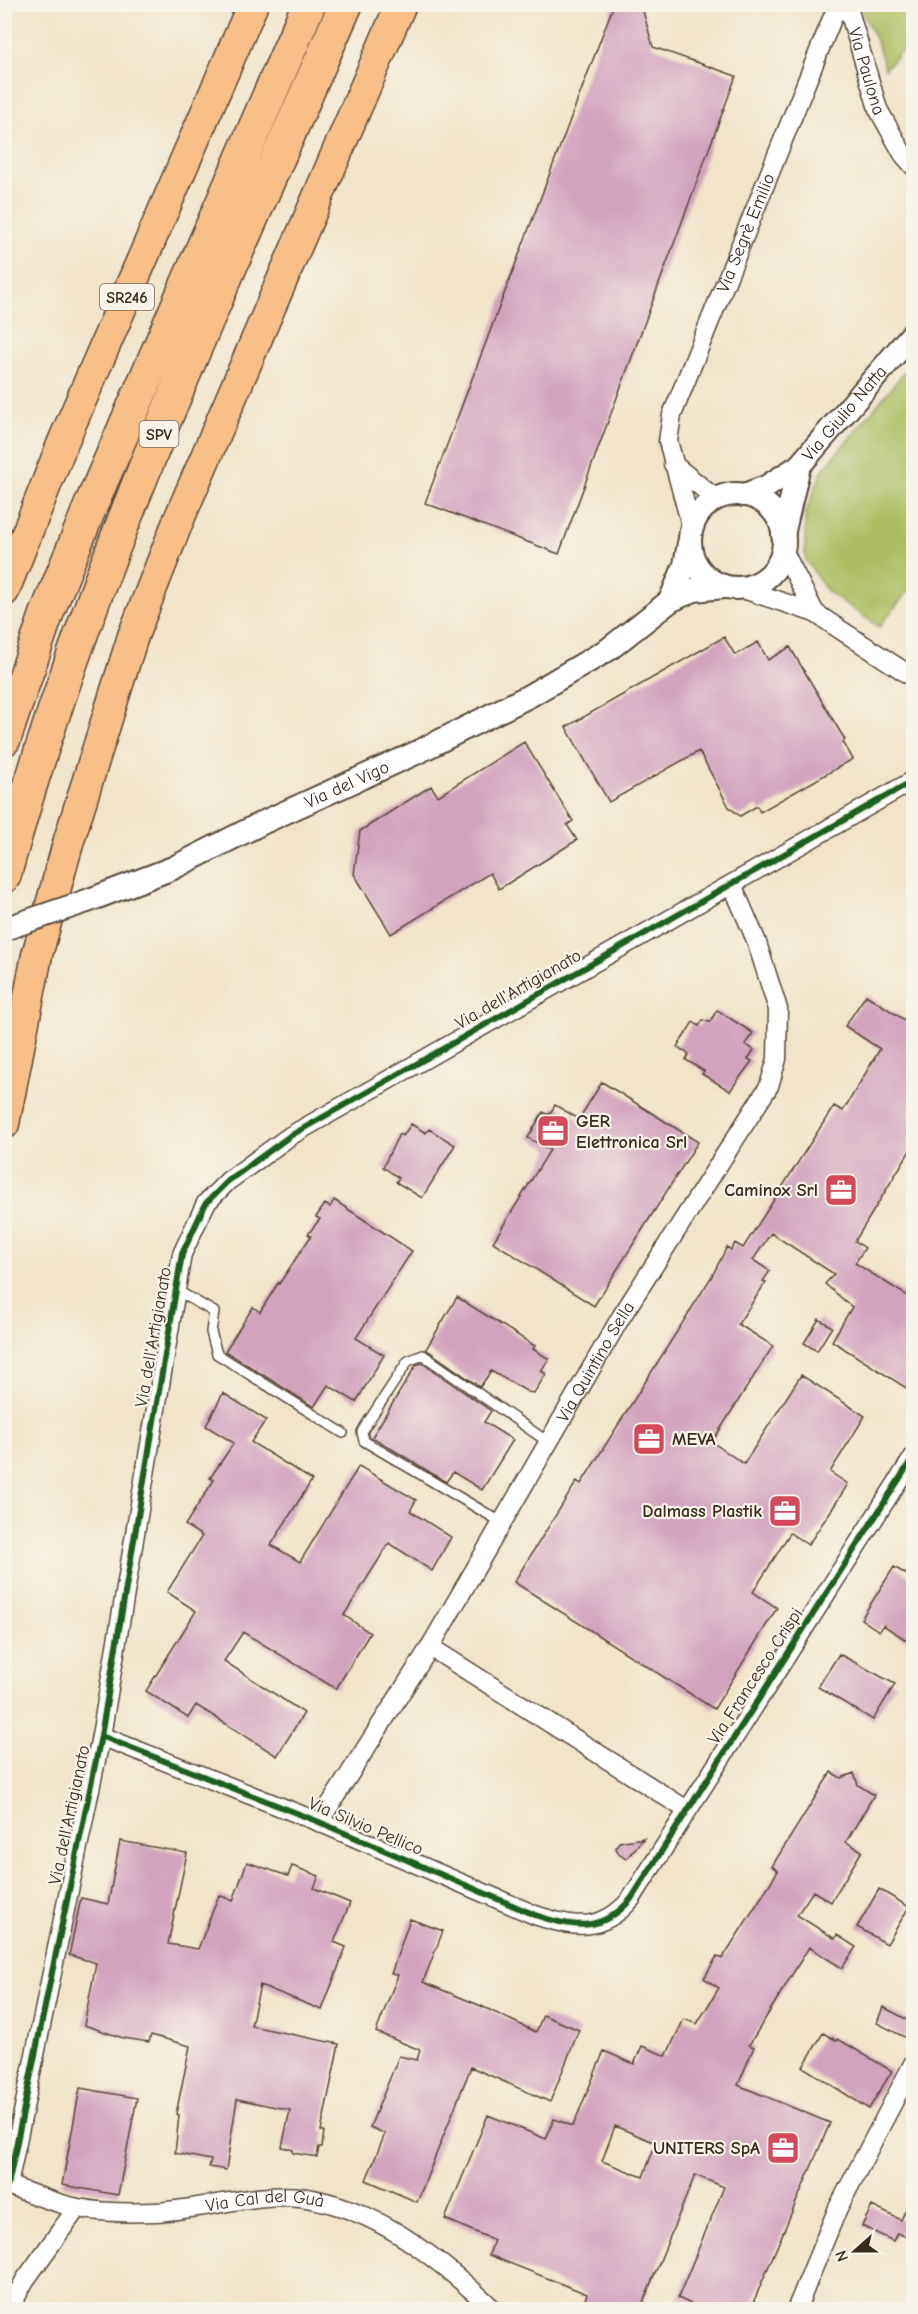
<svg xmlns="http://www.w3.org/2000/svg" width="918" height="2314" font-family="'Comic Neue',sans-serif">
	<rect width="100%" height="100%" fill="#f7f3e8"/>
	<filter id="ink" filterUnits="userSpaceOnUse"><feTurbulence type="fractalNoise" baseFrequency=".0167" numOctaves="2"/><feDisplacementMap in="SourceGraphic" scale="12" xChannelSelector="R" yChannelSelector="G"/><feConvolveMatrix kernelMatrix="1 2 1 2 8 2 1 2 1" color-interpolation-filters="sRGB"/></filter>
	<filter id="wash" filterUnits="userSpaceOnUse"><feTurbulence type="fractalNoise" baseFrequency=".008" numOctaves="4" result="noise"/><feDisplacementMap in="SourceGraphic" scale="24" xChannelSelector="R" yChannelSelector="G"/><feGaussianBlur stdDeviation="1.35" result="paint"/><feColorMatrix in="noise" values="0 0 0 0 0 0 0 0 0 0 0 0 0 0 0 0 0 1.4 0 .05"/><feComposite in="paint" operator="in"/></filter>
	<g filter="url(#wash)">
		<rect width="100%" height="100%" fill="#f1e4ca"/>
		<path fill="#abbd61" stroke="#737440" stroke-width="1.5" d="M859,5H913V38L885,69L878,45Z
			M913,362V585L879,627L827,591L805,559V515L822,471Z"/>
		<g id="blocks">
			<path fill="#d1a4be" fill-rule="evenodd" d="M614,4H641L653,47L736,76L559,554L425,503Z
				M724,637L735,655L758,642L768,660L790,647L845,740L843,742L853,759L760,812L757,806L740,816L729,807L699,751L609,802L566,727Z
				M524,742L573,821L567,825L577,840L499,889L490,873L391,934L354,874L360,831L431,786L438,796Z
				M866,995L914,1026V1144L855,1241L865,1248L855,1263L914,1300V1393L832,1341L852,1307L825,1284L834,1274L771,1233L753,1260L770,1271L763,1281L766,1282L738,1324L773,1346L712,1442L744,1464L801,1375L865,1416L830,1472L848,1484L834,1506L808,1545L790,1533L753,1592L777,1608L714,1709L514,1582L577,1481L581,1484L712,1276L727,1247L731,1250L735,1243L743,1248L834,1106L843,1111L880,1049L845,1026Z
				M717,1010L753,1033L745,1044L754,1050L748,1059L752,1061L730,1091L702,1074L704,1071L686,1060L689,1054L677,1047L693,1022L699,1026L703,1020L710,1022Z
				M602,1082L698,1142L594,1306L493,1242L550,1150L528,1138L543,1112L549,1115L555,1105L579,1119Z
				M411,1124L426,1133L429,1129L455,1145L422,1198L396,1182L399,1178L383,1167L399,1134L403,1136Z
				M334,1200L412,1251L356,1338L384,1355L356,1402L328,1385L314,1407L225,1351L253,1307L260,1312L278,1283L279,1284L311,1236L308,1234L320,1219L316,1217L325,1204L330,1207Z
				M457,1297L535,1346L533,1349L549,1359L541,1371L546,1374L534,1393L528,1392L491,1371L480,1387L426,1349Z
				M819,1319L832,1327L817,1351L804,1343Z
				M422,1363L491,1411L484,1422L513,1440L482,1490L453,1472L446,1482L372,1437L416,1365Z
				M223,1393L266,1420L251,1442L312,1480L271,1545L300,1562L359,1466L416,1500L410,1511L451,1537L432,1571L389,1543L344,1615L370,1633L336,1689L243,1632L224,1661L304,1713L277,1756L196,1705L188,1718L146,1691L196,1611L167,1592L202,1536L185,1525L214,1480L210,1478L234,1443L206,1426Z
				M894,1567L914,1579V1645L883,1625L879,1631L861,1619Z
				M839,1654L895,1684L873,1720L818,1687Z
				M831,1772L841,1778L854,1773L858,1785L874,1795L846,1842L862,1851L831,1902L813,1891L797,1915L835,1939L837,1935L856,1947L842,1968L809,1947L749,2045L754,2047L738,2085L830,2123L750,2310H704L678,2298L724,2187L695,2175L640,2310H581L587,2294L489,2255L494,2240L445,2219L488,2115L546,2139L554,2119L573,2126L604,2051L634,2064L642,2046L666,2056L684,2019L697,2024L719,1988L704,1978L717,1956L722,1959L778,1871L772,1866ZM615,2126L656,2143L643,2177L602,2161Z
				M644,1838L626,1859L619,1854L616,1848L619,1842Z
				M120,1841L187,1853L168,1944L198,1949L219,1895L233,1901L247,1862L288,1876L292,1866L319,1876L314,1888L350,1903L334,1942L346,1947L322,2010L260,1985L251,2026L339,2044L321,2131H324L322,2147H319L317,2157L293,2153V2150L282,2147L290,2110L237,2099L226,2170L209,2167L211,2160L175,2153L179,2115L176,2114L190,2046L151,2035L149,2042L123,2038L84,2025L96,1963L69,1955L81,1898L108,1904Z
				M879,1889L909,1907L887,1944L857,1927Z
				M410,1919L443,1931L423,1982L479,2005L536,2032L543,2015L579,2030L550,2102L471,2067L417,2202L366,2180L385,2134L370,2127L399,2056L417,2060L420,2050L376,2032L398,1975L391,1974Z
				M883,2007L914,2023V2042L877,2023Z
				M823,2033L837,2041L838,2039L892,2071L869,2109L803,2067Z
				M80,2088L137,2098L118,2195L62,2185Z
				M914,2191V2240L897,2233L893,2241L862,2226L872,2206L901,2220Z"/>
		</g>
	</g>
	<g filter="url(#ink)">
		<use href="#blocks" fill-opacity="0" stroke="#564638" stroke-width="1.5"/>
		<g fill="none" stroke-linecap="round" stroke-linejoin="round">
			<defs>
				<path id="service" d="M176,1290L214,1312L211,1332L217,1354L343,1433
					M501,1522L364,1441L362,1432L366,1425L408,1361L423,1355L548,1442"/>
				<g id="minor">
					<path id="s1" d="M847,4L878,109L903,154L914,167"/>
					<path d="M673,464L716,499"/>
					<path id="s2" d="M692,529L668,441L672,415L838,4"/>
					<path d="M783,550L815,613"/>
					<path d="M740,588L815,613L914,678"/>
					<path d="M430,1647L687,1810"/>
					<path d="M101,1736L319,1822L535,1915C573,1928 602,1933 631,1899L914,1456"/>
					<path id="s3" d="M319,1822L430,1647L621,1317L769,1086L777,1059L778,1009L756,940L732,884"/>
					<path id="s4" d="M4,2184C28,2192 53,2203 78,2208C103,2213 130,2213 155,2212C199,2210 260,2192 300,2197C377,2207 439,2259 494,2310"/>
					<path d="M8,2185L101,1736L182,1254L206,1203L228,1181L290,1136L914,780"/>
					<path d="M9,2310L25,2280L77,2208"/>
					<path d="M796,2310L838,2208L914,2062"/>
				</g>
				<g id="tertiary">
					<circle cx="737" cy="541" r="47"/>
					<path id="s5" d="M744,495L766,487L799,466L914,332"/>
					<path d="M783,535L799,466"/>
					<path d="M670,601L685,565L689,543"/>
					<path id="s6" d="M87,901L173,868L264,822L418,752L529,696L609,649L670,601L694,590L724,587"/>
				</g>
				<path id="trunk" d="M4,591L63,442L253,4
					M4,1124L37,955L69,840L133,636L179,519L401,4"/>
				<path id="motorway" d="M4,739L47,613L91,505L309,4
					M4,876C86,574 221,290 346,4"/>
			</defs>
			<use href="#service" stroke="#564638" stroke-width="12"/>
			<use href="#minor" stroke="#564638" stroke-width="21"/>
			<use href="#tertiary" stroke="#564638" stroke-width="26"/>
			<use href="#trunk" stroke="#564638" stroke-width="33"/>
			<use href="#motorway" stroke="#564638" stroke-width="36"/>
			<use href="#service" stroke="#fff" stroke-width="9"/>
			<use href="#minor" stroke="#fff" stroke-width="18"/>
			<use href="#tertiary" stroke="#fff" stroke-width="22"/>
			<use href="#trunk" stroke="#f7be88" stroke-width="30"/>
			<use href="#motorway" stroke="#f7be88" stroke-width="33"/>
			<defs>
				<path id="tertiary-bridge" d="M4,929L87,901"/>
			</defs>
			<use href="#tertiary-bridge" stroke="#564638" stroke-width="26" stroke-linecap="butt"/>
			<use href="#tertiary-bridge" stroke="#fff" stroke-width="22"/>
			<defs>
				<path id="cycleway" d="M101,1736L319,1822L535,1915C573,1928 602,1933 631,1899L914,1456
					M8,2185L101,1736L182,1254L206,1203L228,1181L290,1136L914,780"/>
			</defs>
			<use href="#cycleway" stroke="#f7f3e8" stroke-width="10"/>
			<use href="#cycleway" stroke="#1b5e20" stroke-width="6"/>
		</g>
	</g>
	<defs>
		<symbol id="office-square" viewBox="-11 -11 22 22"><rect x="-9" y="-9" width="18" height="18" rx="4" fill="#d1495b" stroke="#f7f3e8"/><path d="M-6-3h4V-5.5h4V-3h4V5H-6ZM-1-4.5V-3h2v-1.5ZM-6 0V1H6V0Z" fill="#fff"/></symbol>
	</defs>
	<g fill-rule="evenodd">
		<use href="#office-square" x="534" y="1112" width="38" height="38"/>
		<use href="#office-square" x="822" y="1171" width="38" height="38"/>
		<use href="#office-square" x="630" y="1420" width="38" height="38"/>
		<use href="#office-square" x="766" y="1492" width="38" height="38"/>
		<use href="#office-square" x="764" y="2129" width="38" height="38"/>
	</g>
	<g text-anchor="middle" stroke-width="4.5" stroke-linejoin="round" paint-order="stroke">
		<g fill="#f7f3e8" stroke="#73665b" stroke-width="1.5">
			<rect x="100" y="284" width="54" height="26" rx="4.5"/>
			<rect x="139.5" y="421" width="39" height="26" rx="4.5"/>
		</g>
		<g font-size="16" font-weight="bold" fill="#3b2a1e">
			<text x="127" y="303">SR246</text>
			<text x="159" y="440">SPV</text>
		</g>
		<g font-size="18" fill="#3b2a1e" stroke="#f7f3e8">
			<text dy="6" stroke="none"><textPath href="#s1" startOffset="70">Via Paulona</textPath></text>
			<text dy="6" stroke="none"><textPath href="#s2" startOffset="314">Via Segrè Emilio</textPath></text>
			<text dy="6" stroke="none"><textPath href="#s5" startOffset="132">Via Giulio Natta</textPath></text>
			<text dy="6" stroke="none"><textPath href="#s6" startOffset="285">Via del Vigo</textPath></text>
			<text transform="translate(518 989) rotate(-30)" y="6">Via dell'Artigianato</text>
			<text transform="translate(153 1337) rotate(-80)" y="6">Via dell'Artigianato</text>
			<text dy="6" stroke="none"><textPath href="#s3" startOffset="537">Via Quintino Sella</textPath></text>
			<text transform="translate(755 1676) rotate(-57)" y="6">Via Francesco Crispi</text>
			<text transform="translate(69 1815) rotate(-78)" y="6">Via dell'Artigianato</text>
			<text transform="translate(366 1826) rotate(23)" y="6">Via Silvio Pellico</text>
			<text dy="6" stroke="none"><textPath href="#s4" startOffset="266">Via Cal del Guà</textPath></text>
		</g>
		<g font-size="18" font-weight="bold" fill="#3b2a1e" stroke="#f7f3e8" text-anchor="end">
			<text x="576" y="1127" text-anchor="start">GER<tspan x="576" dy="21">Elettronica Srl</tspan></text>
			<text x="818" y="1196">Caminox Srl</text>
			<text x="672" y="1445" text-anchor="start">MEVA</text>
			<text x="762" y="1517">Dalmass Plastik</text>
			<text x="760" y="2154">UNITERS SpA</text>
		</g>
	</g>
	<rect width="918" height="2314" fill="none" stroke="#f7f3e8" stroke-width="24"/>
	<g transform="translate(855 2251) rotate(249)" stroke="#f7f3e8" stroke-width="4.5" paint-order="stroke">
	<path d="M0-4.5L10 22L0 15L-10 22Z" fill="#3b2a1e"/>
	<text y="-9" font-size="16" font-weight="bold" text-anchor="middle" fill="#3b2a1e">N</text>
	</g>
</svg>
